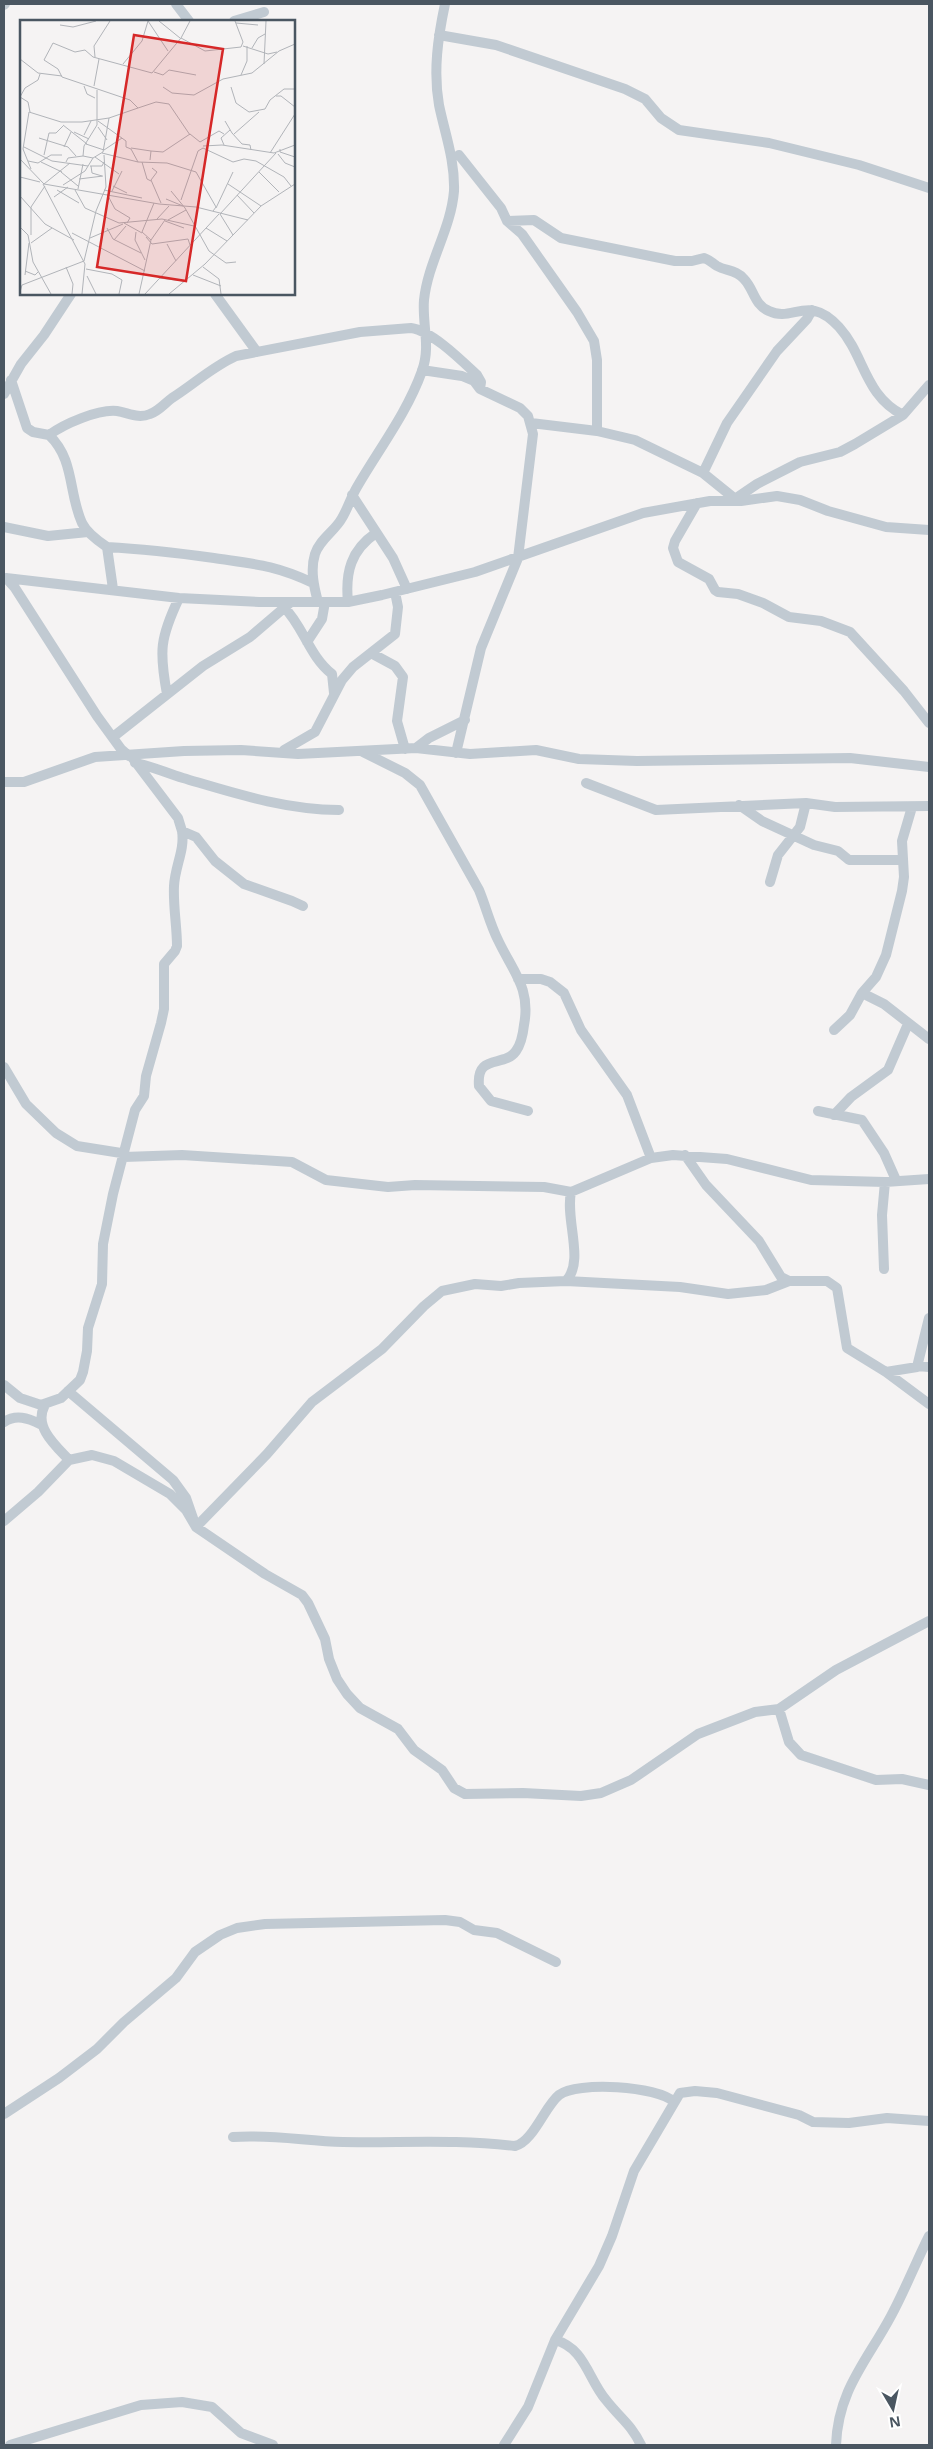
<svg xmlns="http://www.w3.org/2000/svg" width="933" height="2449" font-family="'Open Sans',sans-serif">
	<rect width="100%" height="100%" fill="#f5f3f3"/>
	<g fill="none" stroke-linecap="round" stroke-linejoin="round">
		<path stroke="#c1cad2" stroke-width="10" d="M176,4L189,21
			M4,5L5,4
			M234,21L264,12
			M439,35L496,45L625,89L645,99L661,118L679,130L769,143L859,165L929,188
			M459,155L501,208L507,221L522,234L577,312L594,341L597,360V431
			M507,221L534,220L561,238L675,261H692L704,258C710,260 712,263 717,266C726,271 737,270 744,279C754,289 754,305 769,311C793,323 808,293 839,327C865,356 864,395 903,415
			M215,294L257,352
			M422,370L462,376L474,381L480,389L520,408L528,416L533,434L518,558L481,648L456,753
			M11,380L27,428L33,432L49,435C64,424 98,409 117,411C129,413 138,419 150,414C159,411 165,403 172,398C194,384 212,367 236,356L360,332L411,328C432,331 461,360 477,375L481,382L480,389
			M4,394L21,364L44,335L71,294
			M531,423L597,431L635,440L703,473L734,498
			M49,435C75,460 68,492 82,523C87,533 98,541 107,547L113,589
			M703,473L727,423L777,351L807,319L812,310
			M352,495L393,558L407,589
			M732,501L757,484L800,462L840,452L855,444L903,415L929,385
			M697,503L675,541L673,548L678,562L709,579L715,590L718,592L738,594L763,603L789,617L821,621L850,632L904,691L929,723
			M4,527L48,536L88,532
			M107,547C143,549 178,553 214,558C254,564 275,565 313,583
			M6,578L179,598L259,602H348L382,595L475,572L643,513L710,501H741L777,496L800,500L828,511L886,527L929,530
			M6,578L15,588L97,716L121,749L129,756
			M318,602C314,587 310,570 315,554C320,539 335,531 342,518C348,508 351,497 357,487C379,449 407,413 422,371C431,346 422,325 424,300C428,262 451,229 454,191C455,160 445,134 439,105C433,71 438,37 445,4
			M348,602C345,572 351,550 376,533
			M283,606C304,627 309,656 332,674L334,693
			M307,642L322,619L325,602
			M371,653L395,666L403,677L397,721L405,749
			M167,694C159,651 160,638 179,598
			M113,737L203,666L250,637L291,602
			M416,748L429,738L465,720
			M284,750L315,732L342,680L353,667L395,634L398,607L395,592
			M363,752L405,773L420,785L479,890C486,907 490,924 498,940C513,972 531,988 524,1025C523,1034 521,1044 516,1051C504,1068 476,1053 479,1086L491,1101L528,1111
			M131,756L178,818L182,831L196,837L215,861L244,884L292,901L303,906
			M135,763C152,766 166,773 183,778C234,793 285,810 339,810
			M4,782H24L95,757L184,751L241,750L298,754L416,748L470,754L536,750L579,759L637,761L850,758L929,767
			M586,783L656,810L806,803L835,807L929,806
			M739,805L762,821L814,845L838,851L849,860H901
			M770,882L778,855L800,827L806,803
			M518,979H541L550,982L564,993L581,1030L627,1095L651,1158
			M862,993L884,1004L929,1039
			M834,1030L850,1015L862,993L876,977L886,955L902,891L904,877L902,841L912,807
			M4,1067L26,1104L56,1133L77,1146L121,1153L124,1157L182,1155L292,1162L326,1180L388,1187L415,1185L544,1187L571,1192L651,1158L673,1155L727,1159L811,1180L885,1182L929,1179
			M818,1111L862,1120L884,1153L896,1180
			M834,1115L851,1097L888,1070L908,1024
			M685,1155L706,1185L759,1241L781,1277L789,1281H827L837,1288L847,1348L886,1372L929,1404
			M884,1269L882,1215L885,1182
			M566,1281L680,1287L728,1294L766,1290L789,1281
			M917,1366L929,1367
			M886,1372L917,1367L929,1318
			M4,1385L20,1398L41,1405L61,1398L80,1380L83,1372L87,1351L88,1328L102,1284L103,1244L113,1194L135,1110L144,1096L146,1076L161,1023L164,1009V964L175,951L177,946C177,926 173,906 174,886C175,866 185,850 182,831
			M68,1391L173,1480L186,1498L196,1527L265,1574L302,1595L308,1603L325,1639L329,1659L337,1679L347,1694L360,1708L398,1729L414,1750L442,1770L454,1788L465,1794L523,1793L581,1796L601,1793L631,1780L698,1734L755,1712L779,1709
			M41,1405L44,1407C34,1427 56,1446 69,1460
			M4,1422C16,1414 28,1418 40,1424
			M4,1521L38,1492L69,1460L92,1455L114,1461L170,1494L186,1510L196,1527L267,1454L312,1402L382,1349L424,1306L442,1291L475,1284L501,1286L519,1283L566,1281C585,1261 565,1220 571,1192
			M929,1621L836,1670L779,1709L789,1742L801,1755L876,1780L902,1779L929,1785
			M4,2114L59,2078L97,2049L124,2022L176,1978L195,1952L220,1935L237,1928L265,1924L445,1920L460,1922L474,1930L497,1933L556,1962
			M233,2137C270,2134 306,2141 343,2142C401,2143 458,2139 515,2146C533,2142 545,2106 559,2095C577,2081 658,2086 674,2102
			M555,2340C585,2348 588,2379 606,2400C620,2418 631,2424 641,2445
			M10,2445L141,2405L182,2402L212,2407L241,2433L273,2445
			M504,2445L528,2407L555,2340L599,2266L612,2236L634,2171L680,2093L695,2091L717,2093L799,2115L813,2122L849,2123L887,2118L929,2121
			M836,2445C838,2390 867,2361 891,2316C905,2290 916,2262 929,2236"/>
	</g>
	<g transform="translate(20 20)">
		<rect width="275" height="275" fill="#f5f3f3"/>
		<path fill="none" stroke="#b1b4b9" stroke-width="1" d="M128,1L148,31M139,1L160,18M216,3L238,5M40,5L53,7L76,1M161,18L185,31L221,27L223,22L215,1M223,26L248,34L257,32M232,28L238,18L245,14M75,37L74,26L90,1M0,39L18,53L42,56M103,44L122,21L128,1M244,44L246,1M134,52L143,55L149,50L176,55M221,55L227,41V26M64,66L67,74L75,78M74,66L79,39M143,67L152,73L174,75L203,59L232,53L259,31L275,24M211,67L216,83L229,92L245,89L250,80L264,69H275M77,70V105L64,126L63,136L73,138L83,132L89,98M256,76H261L275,87M0,77L5,68L18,60L20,54M0,77L8,82L10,92M118,88L136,82L149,84L170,115M78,101L106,121V127L111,129L118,142M205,101L212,113L222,124L230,125L231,130M43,105L67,124M78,107L87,120M54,112L69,119M214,114L239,92M64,115L71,101M19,118L48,127L56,136M66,124L84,130M204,125L201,118L210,110M183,126L202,125L254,133L275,125M4,127L32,141L68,146M44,127L51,112M111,128L131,131M260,129V132L275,137M84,130L102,118M82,133L118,142L147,143L176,152L196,187L193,191M250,133L275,94M258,134L265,143L275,147M24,135L29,113H36L43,106M75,137L99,154M0,139L24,164L139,184L176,187L228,200M130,140L131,131L143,132L170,114L180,122L199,111L204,114M8,141L18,143L31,135H42M21,142L42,152M46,142L48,138L63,136M122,142L127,159L131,161M70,146H82L84,142M71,146L72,153L82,156M132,148L137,152L131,160L141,183M11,149L3,129L9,92L41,102H62L89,98L118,88L110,80L42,57L38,49L24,40L33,23L55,32L65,30L73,37L132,53L161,18L170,1M41,152L58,166M239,152L259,172M0,157L20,162M59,159L83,156M23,164L65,244L62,274M24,164L50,143M208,164L241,186M43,165L65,151L73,138M93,166L107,173M58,169L63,144M37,170L59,183M55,170L65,188L99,203L142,199L174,206M84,170L122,178M92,171L102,151M151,171L165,188M87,174L95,189L110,198L107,203M217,175L234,193M0,176L25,204L54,220M34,177L48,167M146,179L163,186M161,180L178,131L183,128L213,142L224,139L236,141L264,157L271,166M165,188L189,231L206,243L216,242M196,188L213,152M137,199L149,186M148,200L166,190M145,201L164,208M104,203L122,213M0,207L8,215L13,242L31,274M87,208L93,219L121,233M186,208L207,221M116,212L115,220L125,240M52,213L125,251M11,215V187L25,166M213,215L200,194L256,133M126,217L132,224L168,219L170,225M70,218L103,204M94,220L106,206M131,220L122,212L134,183M11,223L32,208M147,224L156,241M46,247L53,264L52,274M183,247L199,259L201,274M66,249L92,254L102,260L99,274M5,251L15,255L18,252M5,255L9,223M173,255L201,266M67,256L76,274M139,258L164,261M0,272L2,265L64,241L76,191L86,167L84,135M119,274L131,220L145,200M125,274L199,194M149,274L185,244L241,186L275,164"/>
		<path fill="#d62828" fill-opacity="0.15" stroke="#d62828" stroke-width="2.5" d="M114,15L203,29L166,261L77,247Z"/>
		<rect width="275" height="275" fill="none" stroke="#4a5661" stroke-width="2.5"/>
	</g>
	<rect width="933" height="2449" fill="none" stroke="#4a5661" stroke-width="10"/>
	<g transform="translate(893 2409) rotate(171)" stroke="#ffffff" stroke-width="4" paint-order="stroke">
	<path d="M0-4L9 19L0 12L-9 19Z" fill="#4a5661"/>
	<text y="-8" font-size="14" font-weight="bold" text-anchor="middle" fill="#4a5661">N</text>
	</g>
</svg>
